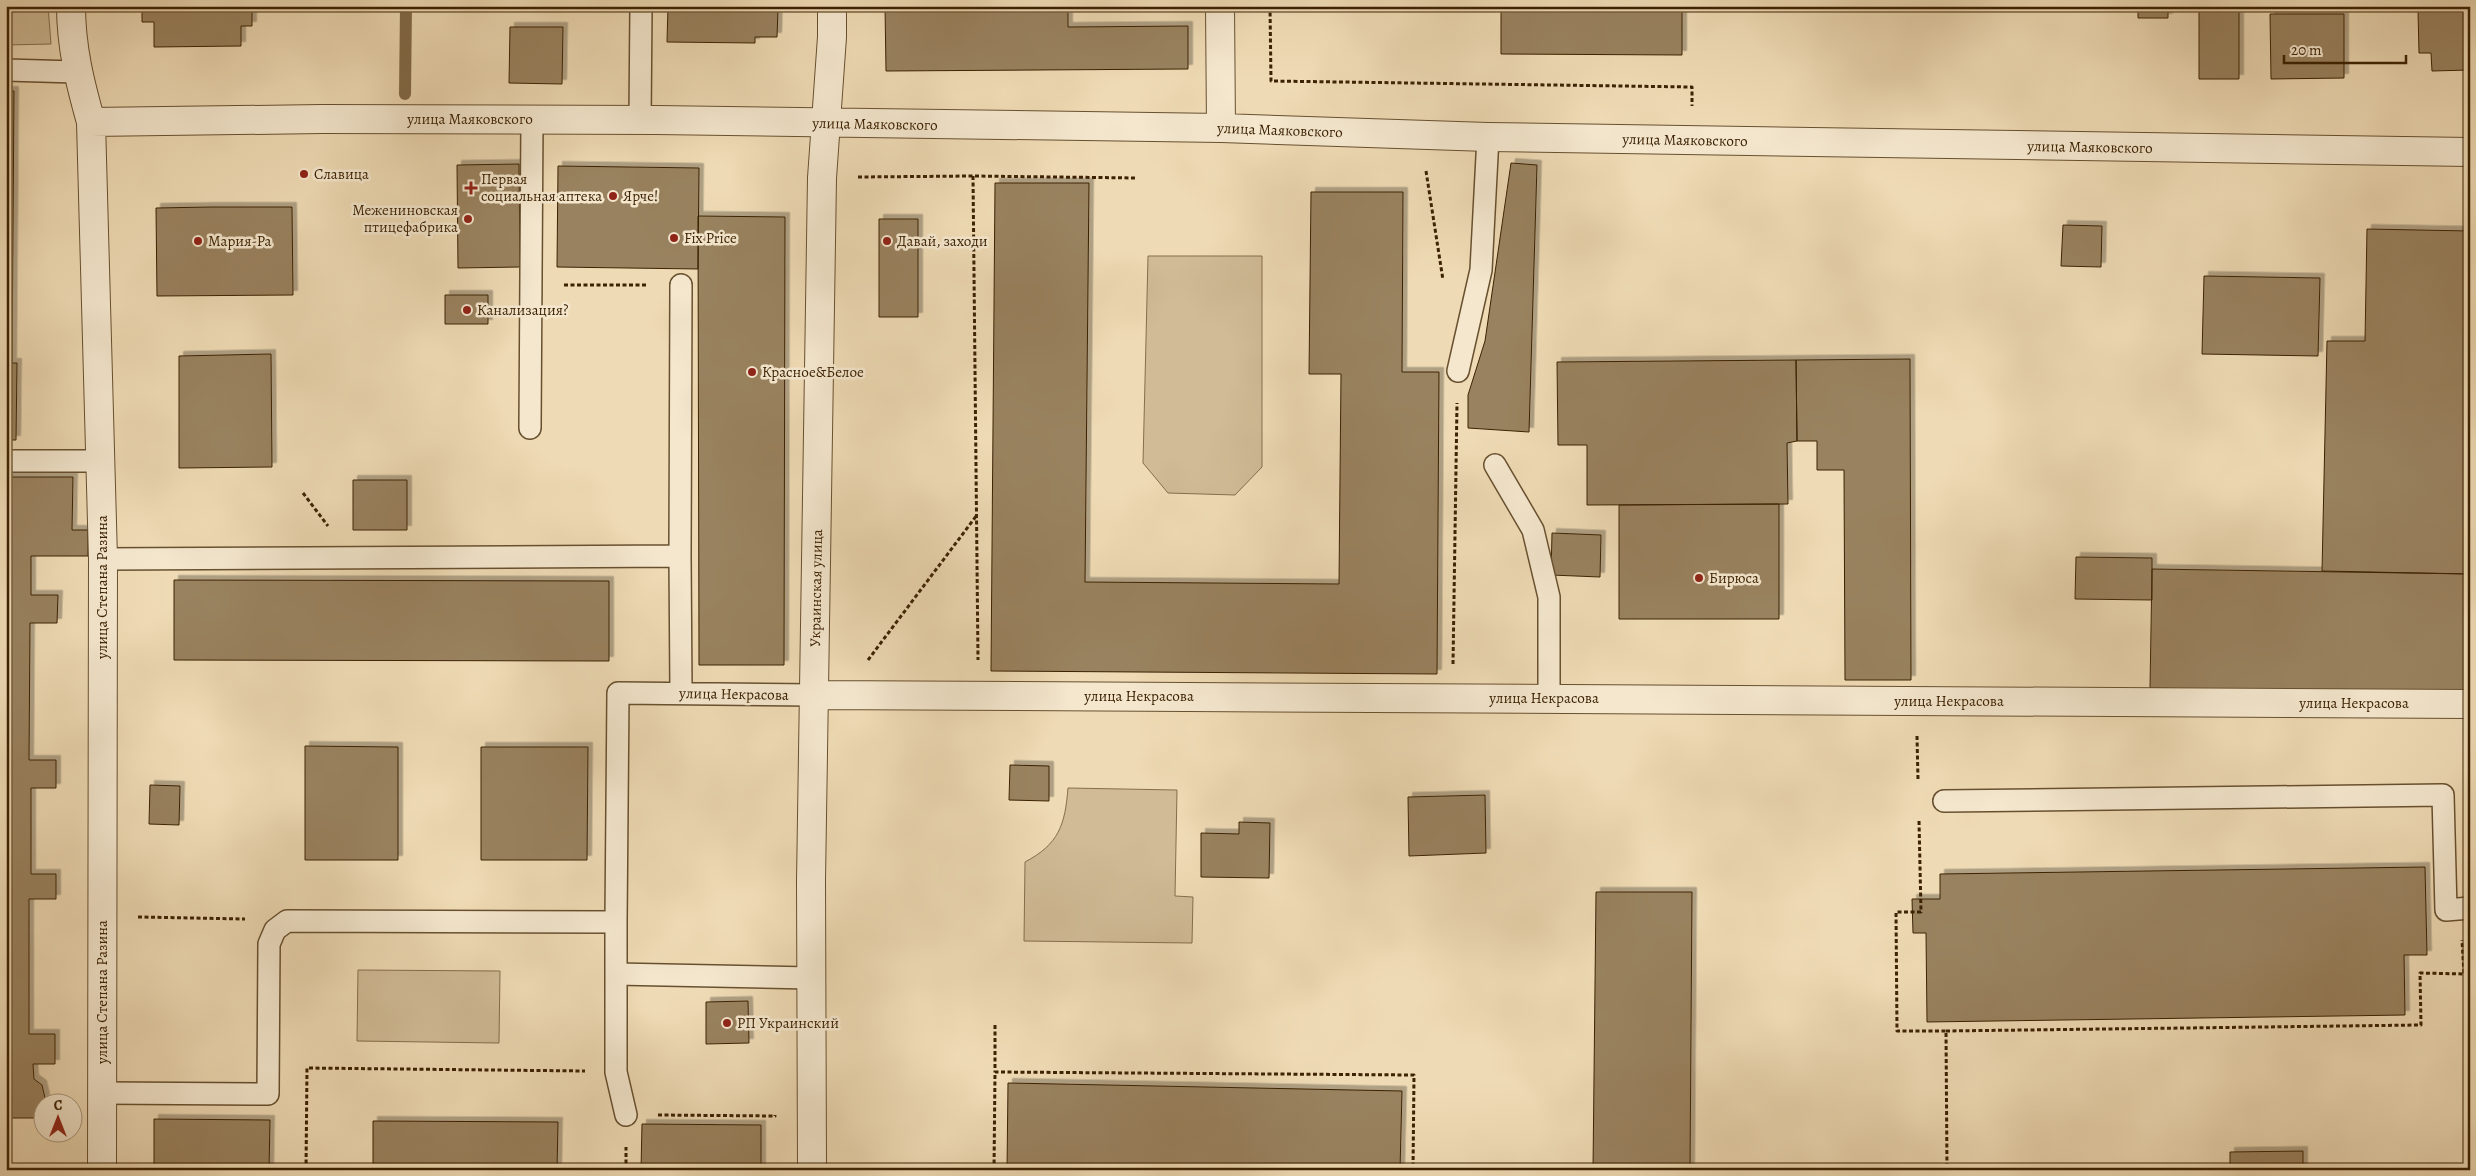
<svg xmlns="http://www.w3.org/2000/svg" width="2476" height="1176" font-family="Alegreya,serif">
	<defs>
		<filter id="shadow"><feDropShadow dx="4.5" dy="-4.5" stdDeviation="0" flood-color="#0004"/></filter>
	</defs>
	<rect width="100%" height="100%" fill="#eedab4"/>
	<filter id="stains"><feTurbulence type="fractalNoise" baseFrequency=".004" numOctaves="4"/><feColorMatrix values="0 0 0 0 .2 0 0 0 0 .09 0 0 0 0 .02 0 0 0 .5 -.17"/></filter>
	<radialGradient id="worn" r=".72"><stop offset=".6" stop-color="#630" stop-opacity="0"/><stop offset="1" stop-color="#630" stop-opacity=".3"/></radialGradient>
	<path fill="#d0bb96" stroke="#866e4c" d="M6,6H48L51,44L6,45Z
		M1148,256H1262V467L1235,495L1168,493L1143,463Z
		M1068,788L1177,790L1175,896L1193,897L1192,943L1024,941L1025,862C1059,844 1065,825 1068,788Z
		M358,970L500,971L499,1043L357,1041Z"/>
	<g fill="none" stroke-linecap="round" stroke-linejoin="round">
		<path stroke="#826b49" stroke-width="12" d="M405,94L406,6"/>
	</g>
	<path fill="#99825f" stroke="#3c2203" filter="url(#shadow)" d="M142,6H252V26H241V46L154,47V22H142Z
		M668,6H784V9H778L777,37H755V43L667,42Z
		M885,6H1068V27L1188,26V69L886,71Z
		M1501,6H1682V55L1501,54Z
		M2138,6H2168V18H2138Z
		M2199,6H2239V79H2199Z
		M2430,6H2470V70L2432,71L2431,53H2419L2418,11H2430Z
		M2270,14H2344V78L2271,79Z
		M510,27H563L562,84L509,83Z
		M6,91H14L12,363H17L16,440H6Z
		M1511,163L1537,165L1529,432L1468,428V395L1485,341Z
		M519,164L520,267L458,268L457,165Z
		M558,166L699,168L698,269L557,267Z
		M995,183H1089L1085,582L1339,584L1341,374H1309L1311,192H1403L1402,372H1439L1437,674L991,671Z
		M211,207H292L293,295L157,296L156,208Z
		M698,216L785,217L784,665H699Z
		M879,219H918V317H879Z
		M2063,225L2102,226L2101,267L2061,266Z
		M2367,229L2470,231V574L2322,571L2327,341H2365Z
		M2204,276L2320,278L2318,356L2202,354Z
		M445,295H488V324H445Z
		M271,354L272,467L179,468V356Z
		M1910,359L1911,680H1845L1844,470H1817V441H1797L1796,360Z
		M1796,360L1797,441L1787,443L1788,504L1587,505V445H1558L1557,362Z
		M6,477H73L72,530H88V556H31V595H58L57,623H30L29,760H56V788H31V874H56V899H29V1034H55V1064H33L34,1079L42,1085L45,1098L42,1112L34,1118H6Z
		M353,480H407V530H353Z
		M1779,504V619H1619V505Z
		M1552,533L1601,535L1600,577L1551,575Z
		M2076,557L2152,558V600L2075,599Z
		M2152,569L2470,574V695L2150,688Z
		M174,580L609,581V661L174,660Z
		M305,746L398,747V860H305Z
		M481,747H588L587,860H481Z
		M1010,765L1049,766V801L1009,800Z
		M150,785L180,786L179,825L149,824Z
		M1485,795L1486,853L1409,856L1408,797Z
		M1239,822L1270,823L1269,878L1201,877V833L1239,834Z
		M2425,867L2427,955H2404L2405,1015L1927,1022L1926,933H1913L1912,899H1940V874Z
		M1596,892H1692L1690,1170H1593Z
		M748,1001L749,1043L706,1044V1002Z
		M1008,1083L1402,1091L1400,1170H1007Z
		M154,1119L270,1120L269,1170H154Z
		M373,1121L558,1122L557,1170H373Z
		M642,1124L761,1125V1170H641Z
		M2303,1151V1170H2230V1152Z"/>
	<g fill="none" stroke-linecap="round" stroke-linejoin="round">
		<defs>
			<path id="service" d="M6,70L76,72
				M640,120L641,6
				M1458,371L1481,270L1488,137
				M530,428L532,119
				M6,461H100
				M1495,465L1533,530L1549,597V699
				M680,556L681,285
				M103,559L680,556L681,693
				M1944,801L2443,795L2446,910L2470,908
				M616,922L618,693L814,695
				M616,974L811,978
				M102,1093L268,1094L269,944L275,930L287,921L616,922V1072L626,1115"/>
			<path id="minor" d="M71,6C71,47 80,83 91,122L103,559L102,1170
				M1220,6L1221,128
				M91,122L322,119L656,120L1221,128L1488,137L2470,152
				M814,695L2470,704
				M812,1170L811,881L822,178L832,37V6"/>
		</defs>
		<use href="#service" stroke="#68502f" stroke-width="24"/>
		<use href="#minor" stroke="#68502f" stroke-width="30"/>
		<path stroke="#3c2203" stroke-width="3" stroke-dasharray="4 2.5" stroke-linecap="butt" d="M1270,6L1271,81L1692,87V106
			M1426,171L1443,280
			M973,176L978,660
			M858,177L973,176L1137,178
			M564,285H648
			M303,493L328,526
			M868,660L977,515
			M1453,664L1457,403
			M1917,736L1918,780
			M1919,821L1921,912H1896L1897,1031H1946L1947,1170
			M138,917L245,919
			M995,1025V1072
			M1946,1031L2421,1025L2420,973L2464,974L2462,940
			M658,1115L775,1116V1115
			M306,1170L307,1068L585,1071
			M626,1170V1147
			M994,1170L995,1072L1414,1075L1413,1170"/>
		<use href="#service" stroke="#f4e7ce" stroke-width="21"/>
		<use href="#minor" stroke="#f4e7ce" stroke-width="28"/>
	</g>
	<g fill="#8f2418" stroke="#f4e7ce" stroke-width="2">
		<circle cx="304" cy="174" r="5"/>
		<path d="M468.5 180.5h5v5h5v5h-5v5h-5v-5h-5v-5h5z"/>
		<circle cx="613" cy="196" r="5"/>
		<circle cx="468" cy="219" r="5"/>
		<circle cx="674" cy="238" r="5"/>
		<circle cx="198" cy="241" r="5"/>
		<circle cx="887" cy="241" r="5"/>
		<circle cx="467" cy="310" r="5"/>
		<circle cx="752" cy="372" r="5"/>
		<circle cx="1699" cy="578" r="5"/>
		<circle cx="727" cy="1023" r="5"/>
	</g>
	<g text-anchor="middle" stroke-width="5" stroke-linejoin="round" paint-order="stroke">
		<g font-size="15" fill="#3c2203" stroke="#f4e7ce">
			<text x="470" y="124">улица Маяковского</text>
			<text transform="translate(875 124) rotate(1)" y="5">улица Маяковского</text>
			<text transform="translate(1280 130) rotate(2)" y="5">улица Маяковского</text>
			<text transform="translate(1685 140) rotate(1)" y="5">улица Маяковского</text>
			<text transform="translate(2090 147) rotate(1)" y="5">улица Маяковского</text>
			<text transform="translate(102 587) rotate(-90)" y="5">улица Степана Разина</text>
			<text transform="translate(816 588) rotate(-89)" y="5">Украинская улица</text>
			<text transform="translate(734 694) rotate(1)" y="5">улица Некрасова</text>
			<text x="1139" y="701">улица Некрасова</text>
			<text x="1544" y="703">улица Некрасова</text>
			<text x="1949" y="706">улица Некрасова</text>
			<text x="2354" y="708">улица Некрасова</text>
			<text transform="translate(102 992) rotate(-90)" y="5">улица Степана Разина</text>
		</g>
		<g font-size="15" fill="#3c2203" stroke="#f4e7ce" text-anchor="start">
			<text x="314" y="179">Славица</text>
			<text x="481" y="184">Первая<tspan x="481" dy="17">социальная аптека</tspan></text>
			<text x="623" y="201">Ярче!</text>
			<text x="458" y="215" text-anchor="end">Межениновская<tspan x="458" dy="17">птицефабрика</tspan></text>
			<text x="684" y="243">Fix Price</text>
			<text x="208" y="246">Мария-Ра</text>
			<text x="897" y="246">Давай, заходи</text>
			<text x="477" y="315">Канализация?</text>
			<text x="762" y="377">Красное&amp;Белое</text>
			<text x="1709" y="583">Бирюса</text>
			<text x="737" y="1028">РП Украинский</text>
		</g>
	</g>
	<rect width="2476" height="1176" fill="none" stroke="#eedab4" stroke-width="25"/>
	<rect x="8" y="8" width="2461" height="1161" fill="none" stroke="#3c2203" stroke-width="2.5"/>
	<rect x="12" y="12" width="2451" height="1151" fill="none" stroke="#3c2203"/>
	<g transform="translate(58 1118)"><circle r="24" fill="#f4e7ce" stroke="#aa987d"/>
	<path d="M0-4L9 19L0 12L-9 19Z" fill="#8f2418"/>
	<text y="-8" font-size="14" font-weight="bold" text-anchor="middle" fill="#3c2203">С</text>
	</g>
	<path d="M2284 55v8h122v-8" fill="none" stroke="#3c2203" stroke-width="2.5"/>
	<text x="2291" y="55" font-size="15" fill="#3c2203" stroke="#f4e7ce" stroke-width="4" paint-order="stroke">20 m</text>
	<rect width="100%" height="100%" filter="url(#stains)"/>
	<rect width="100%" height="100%" fill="url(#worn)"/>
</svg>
